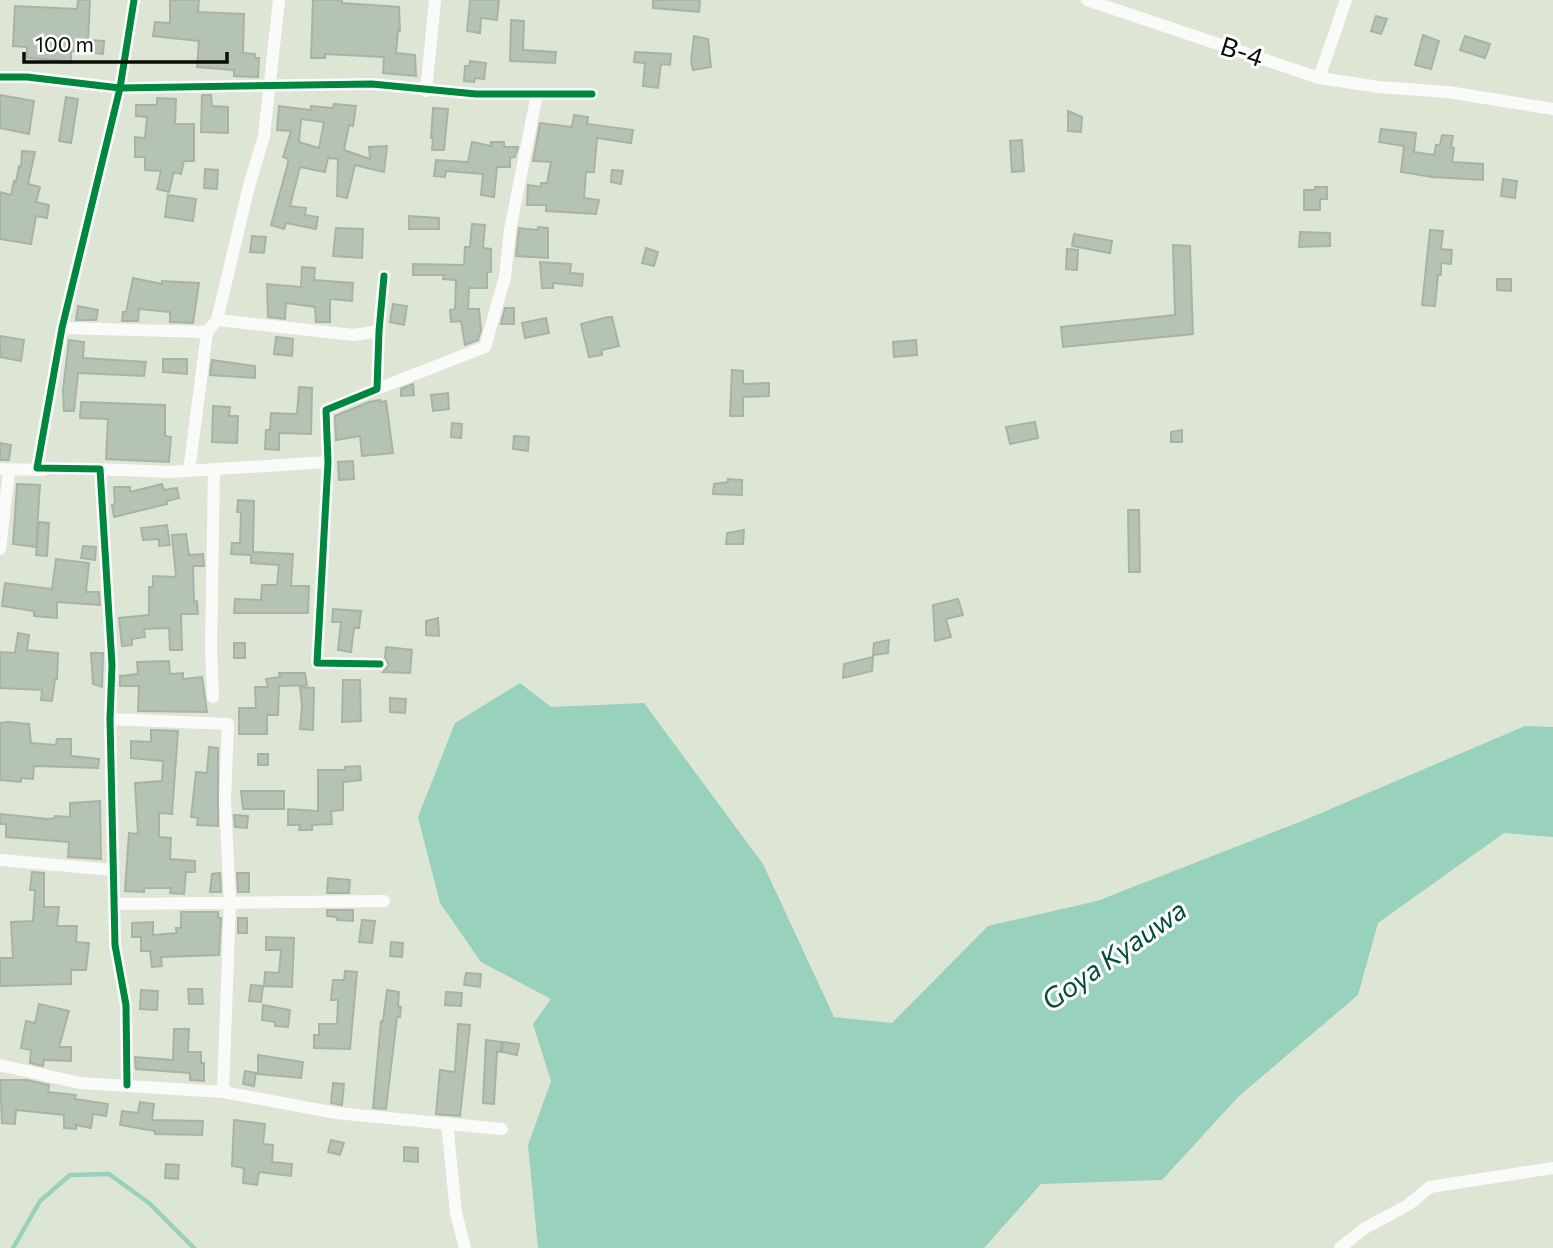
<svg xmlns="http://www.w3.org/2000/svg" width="1553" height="1248" font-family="Commissioner,sans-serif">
	<rect width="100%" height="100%" fill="#dde6d5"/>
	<path fill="#98d1bc" d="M520,683L551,707L644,703L763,864L834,1017L892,1023L988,926L1097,901L1307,819L1525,726L1553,727V837L1504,833L1378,923L1358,995L1239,1096L1162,1180L1041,1184L984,1248H538L528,1145L551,1081L533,1024L551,999L481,962L440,903L418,817L455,723Z"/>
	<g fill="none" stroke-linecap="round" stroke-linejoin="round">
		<path stroke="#98d1bc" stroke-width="4.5" d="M13,1248L40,1201L70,1175L109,1174L149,1203L194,1248"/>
	</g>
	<path fill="#b5c3b4" stroke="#a9b2a7" stroke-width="2" fill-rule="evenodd" d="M78,0H90L88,40L104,41L103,54L71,51V63L57,62V60L27,58V47L13,46L15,6L77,9Z
		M170,0H199L198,12L244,14L243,53L255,54V58H259L258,77L234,76V70L197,67L199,41L153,36L155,22L170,23Z
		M313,0H342V3L399,7L400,31L398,30L396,53L415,55L416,76L383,73L384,57L325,54V58H311Z
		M470,0H499L497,20L481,18L480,33L467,31Z
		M653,0H700L699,12L653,8Z
		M1376,16L1387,19L1381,34L1371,31Z
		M511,20L524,21L523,50L556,52L555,63L510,61Z
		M1423,35L1439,41L1431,69L1415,65Z
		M694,36L708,39L711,67L693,70L691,62Z
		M1465,36L1490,44L1485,58L1460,50Z
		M635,52L671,54L670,65L661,64L658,88L643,86L645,63L634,62Z
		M470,61L486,63L484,79L475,78L474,82L464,81L465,66H469Z
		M0,95L34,101L29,134L0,128Z
		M202,95H211L212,106L228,107V133L201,132Z
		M66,97L78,99L71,143L59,141Z
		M157,98L176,99L175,124H194V161H184L181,174L174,172L169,192L157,189L161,171L145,170V157H135V137L145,138L147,117L136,116V105H157Z
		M334,104L356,106L353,126L349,125L344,150L370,159L369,147L387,146L384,172L355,165L347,198L337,196L338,159L328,158L325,172L300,167L290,206L306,208L305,215L318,217L316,229L286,223L284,229L271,225L288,163V159L283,157L291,131L277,130L279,106L311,110V106L333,108ZM301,119L324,122L319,148L299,142Z
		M433,108L448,109L444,150H432L433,138H431Z
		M1068,111L1082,117L1081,132L1068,131Z
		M574,115L588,117L587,124L633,130L631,143L597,138L594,172H586L584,198L599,200L596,214L546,211V205H527L528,185L541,187V183H547L551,162L533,161L540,123L572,127Z
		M1381,129L1416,133L1414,152L1434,155L1436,145H1440L1442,135L1453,136L1451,147L1454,148L1452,162L1483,164V180L1432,177L1401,172L1404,146L1379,142Z
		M1022,140L1024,171L1012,172L1010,141Z
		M472,142L491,146V142H504V147H518L515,157L510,158V167H497L494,197L481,195L483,174L446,171L445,177L434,176L436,160L468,162Z
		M22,151L35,152L28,184L40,187L36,202L49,205L47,218L36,216L31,244L0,239V192L11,195L14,181L16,182L19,166L21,167Z
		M205,169L218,170L217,189L204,188Z
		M612,170L623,171L621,184L611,182Z
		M1503,179L1517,181L1515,198L1501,196Z
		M1315,187H1327V199H1320V210H1304V190H1315Z
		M168,195L196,199L193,221L165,217Z
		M409,216L439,218V229H409Z
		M472,224L485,225L483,248L491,249V272H487V288H469L468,309H479L481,330L478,340L465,345L461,321L451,322L450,310L455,309L456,280L443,279L444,275H413V264L464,265L465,247H470Z
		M538,227L548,228V258L516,256L519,228L537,230Z
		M336,228L363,229L362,258L333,256Z
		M1430,230L1443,231L1441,249L1452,250L1451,264L1441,263V275H1438L1435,306L1422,305Z
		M1300,232L1330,233V246L1299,247Z
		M1074,234L1112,241L1110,253L1072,246Z
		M252,236L266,237L264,253L250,252Z
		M1173,245L1190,246L1193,334L1063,347L1061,327L1175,315Z
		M646,248L658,252L654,266L642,263Z
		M1067,249L1078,250L1077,270L1066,269Z
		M540,262L571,264L570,273L583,274L582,286L553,283V288H542Z
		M302,267L315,268L314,280L353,283L352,301L330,299V322H316L315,307L286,303L285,319L268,317L267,284L301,287Z
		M133,278L162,284V281L199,283L193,323L170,322V312L139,309L138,321H122L123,312H126Z
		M1497,279H1511V291L1497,290Z
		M393,304L407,306L404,325L390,322Z
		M78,306L98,310L96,320H76Z
		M505,308H514V324H501Z
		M608,317H612L619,346L602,350V355L589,357L581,324Z
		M546,318L549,333L525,338L522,323Z
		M0,336L24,340L21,361L0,357Z
		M276,337L293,339L292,356L274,354Z
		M69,340L84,342L83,358L146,362L144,376L78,373L74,411H64L63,390Z
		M916,340L917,355L894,357L893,342Z
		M163,359H187V374L163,372Z
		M212,360L255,366V378L210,375Z
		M732,370L743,371V384L769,383V396L743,397V416H730Z
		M413,384L414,395L401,396V389Z
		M299,387L312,388L311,434L279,433V450L265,449L266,430H270L271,413L297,414Z
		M448,393L449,409L433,411L431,395Z
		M380,400V402L386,401L393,453L362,456L360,436L336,440L335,416L369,402Z
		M81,402L165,405V436L171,437L169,462L106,459L108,419L80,418Z
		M213,406L230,407L229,416H238L237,443L212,442Z
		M1035,422L1038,438L1010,444L1006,427Z
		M452,423L462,424L461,438L451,437Z
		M1182,430V442H1171V432Z
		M514,436L529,437L528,451L513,449Z
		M0,443L11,445L9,460H0Z
		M353,461L354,479L339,480L338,462Z
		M728,479L742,480V495L713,494L714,484L728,482Z
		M17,484L40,485L36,547L13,544Z
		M162,484L164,490L177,488L179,498L167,501V504L114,517L112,505L115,504L114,487H130V492Z
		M238,500L254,501L253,552L293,554L291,586H309L308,613H234L235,599L261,600L262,585H277L279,565L251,563V555L231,554L232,543H240L241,512H237Z
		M1128,510H1139L1140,572H1129Z
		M39,522L49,523L47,556L36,555Z
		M167,525L170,545L159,546V539L143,540L141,528Z
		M744,530L743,544H726L727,533Z
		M186,534L189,555L203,554L204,566H193L194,602L197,601L198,614H181L182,650H170L169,628L144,629L145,637L132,639V645L122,646L119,618L149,615V587H153V576L176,577L172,535Z
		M83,546L96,547L95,560L81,558Z
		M56,559L89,563L86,592H99L100,605L57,602V618L34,616V611L2,606L5,583L52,589Z
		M958,599L963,615L946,619L951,637L935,641L933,605Z
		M333,609L361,611L359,628H354L351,652L338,650L341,622H332Z
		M438,618L439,636L426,635V621Z
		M18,633L29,635L27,650L58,653L57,679H55L52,701L41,700L42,690L0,688V652L15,653Z
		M889,640L888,653L873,655L874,643Z
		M234,643H245V658H234Z
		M386,647L412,650L410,673L383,672L389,665L385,657Z
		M91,653H103L102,687L93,684Z
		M873,657L872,671L843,678L844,664Z
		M169,661L170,674L183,673V679L202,677L207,712L138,711L139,686H120V676L138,674L137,662Z
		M279,673H305L307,685L279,686L278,715H267V734H239V708H256L255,687H268L266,679L280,677Z
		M343,680H360L361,721L342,722Z
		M300,687L314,688L313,730L300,729L302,706Z
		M390,698L406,699L405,713L390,712Z
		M9,722L29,724L31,743L56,745L57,739H71V756L99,759L98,768L34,766L33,779L21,778V782L0,780V723Z
		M151,730L178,731L172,814L159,813V837L171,838L170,859L195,861V872H186L184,894L170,893L171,888H144V892L125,891L129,833L138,834L135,783L162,781L163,761L131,758V741L151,742Z
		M209,747L218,748V826L197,825L198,818L191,817L196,772L207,773Z
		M258,754H268V765H258Z
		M360,766L361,780L343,782V810L331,811L332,824L312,825V830H299L300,825H288V809L318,811V770H345V767Z
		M241,791H284V809H243Z
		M100,801L101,859L68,857L69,842L6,837V824H0V814L48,819L55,818V816L70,817V803Z
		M234,815L248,816L247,828L235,827Z
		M32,872L44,873V907H59L57,926H77L76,942L89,943L86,970H71V984L0,986V958H13L11,922L33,921L35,890H30Z
		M220,873L221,892H210L212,874Z
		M237,873H249V892H238Z
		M328,878L350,880L349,893H327Z
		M327,910H353V921L337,920V917L327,916Z
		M181,912H218V918H221L219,955L161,957L162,966L152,967L150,951H141V937H132V923L153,922V935L177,933L176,928H181Z
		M238,918H247V933H238Z
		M362,920L375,921L372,943L359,942Z
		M266,937L294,938L292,987L264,986L265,972L279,973L280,961L281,950H266Z
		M391,942L403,943L402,957L390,956Z
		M345,971L357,972L350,1049L314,1048V1035H319V1024H337L338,1000H331L333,980H344Z
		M466,973L481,974L480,987L464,985Z
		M251,985L263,986L261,1002L249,1001Z
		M188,989H202L203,1004H189Z
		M141,990L158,991L157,1010L140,1009Z
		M387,990L399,992L398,1006L401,1007L400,1017H397L386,1109L373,1108L381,1021H383Z
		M446,992L462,993L461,1006L445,1005Z
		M39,1004L69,1011L59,1047H71V1061L44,1060L43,1066L30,1063L31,1050L21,1048L26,1021L35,1023Z
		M263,1005L290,1010L288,1027L275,1026V1022L262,1020Z
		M458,1024L470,1025L460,1116L436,1114L440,1070L455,1072Z
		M174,1029H189L188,1052H201V1063H204V1081L190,1080V1073L136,1069L135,1057L173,1060Z
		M486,1040L502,1042L500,1052H497L494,1104L483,1103Z
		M503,1042L519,1044L517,1055L502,1052Z
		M258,1055L303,1062L301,1078L258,1074Z
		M245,1071L256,1073L254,1086L243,1084Z
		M0,1080H27L49,1085L48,1092L76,1095L75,1099L108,1104L106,1116L93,1114L91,1128L76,1125V1129L64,1128V1115L16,1110L15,1124L2,1123Z
		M333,1083L344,1084L342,1105L331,1103Z
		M140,1102L154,1104L152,1120L203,1121L202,1135L155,1134V1131L120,1125L122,1111L138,1113Z
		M234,1120L265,1124L263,1144L273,1145L272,1162L292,1164L291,1176L259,1172L257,1185L243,1183L244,1168L232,1166Z
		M331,1140L344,1143L340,1155L328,1152Z
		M404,1147L418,1148V1162L404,1161Z
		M166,1164L179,1165L178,1179L165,1178Z"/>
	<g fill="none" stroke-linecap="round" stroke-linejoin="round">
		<path stroke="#fafbf9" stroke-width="12" d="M1087,0L1319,78L1346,0
			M0,77H27L120,88L372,84L476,94H592
			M1319,78L1379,87L1448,92L1553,109
			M426,91L435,0
			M217,320L354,335L379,331
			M62,328L207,332
			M377,389L485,347L505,277L510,230L537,94
			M0,469L44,470
			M94,469L171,472L328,462
			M189,471L207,332L217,320L249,186L264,136L279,0
			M0,549L9,471
			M380,664L317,663L328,462L326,410L377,389L379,331L384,276
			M213,697L211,650L214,469
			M110,719L228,724L225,800L230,902L223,1092
			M0,860L113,870
			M115,904L384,901
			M0,1065L80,1083L223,1092L336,1113L502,1129
			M127,1085L126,1005L115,945L110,719L112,665L100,469L37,468L62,328L120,88L134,0
			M447,1123L456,1213L465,1248
			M1340,1248L1365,1228L1408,1205L1430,1187L1553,1168"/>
		<defs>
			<path id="cycleway" d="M0,77H27L120,88L372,84L476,94H592
				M380,664L317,663L328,462L326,410L377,389L379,331L384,276
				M127,1085L126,1005L115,945L110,719L112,665L100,469L37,468L62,328L120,88L134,0"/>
		</defs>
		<use href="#cycleway" stroke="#fff" stroke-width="11"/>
		<use href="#cycleway" stroke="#00873e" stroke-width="7"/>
	</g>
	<g text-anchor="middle" stroke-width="6" stroke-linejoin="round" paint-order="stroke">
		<g font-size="26" fill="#090d05" stroke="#fff">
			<text transform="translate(1242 52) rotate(18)" y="9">B-4</text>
		</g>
		<g font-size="28" font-style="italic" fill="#064c3d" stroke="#fff">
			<text transform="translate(1114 955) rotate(-35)" y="10">Goya Kyauwa</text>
		</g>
	</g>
	<path d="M24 52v10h203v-10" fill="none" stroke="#090d05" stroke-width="3.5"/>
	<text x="35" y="52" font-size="21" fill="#090d05" stroke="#ffffff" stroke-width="5" paint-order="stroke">100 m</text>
</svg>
